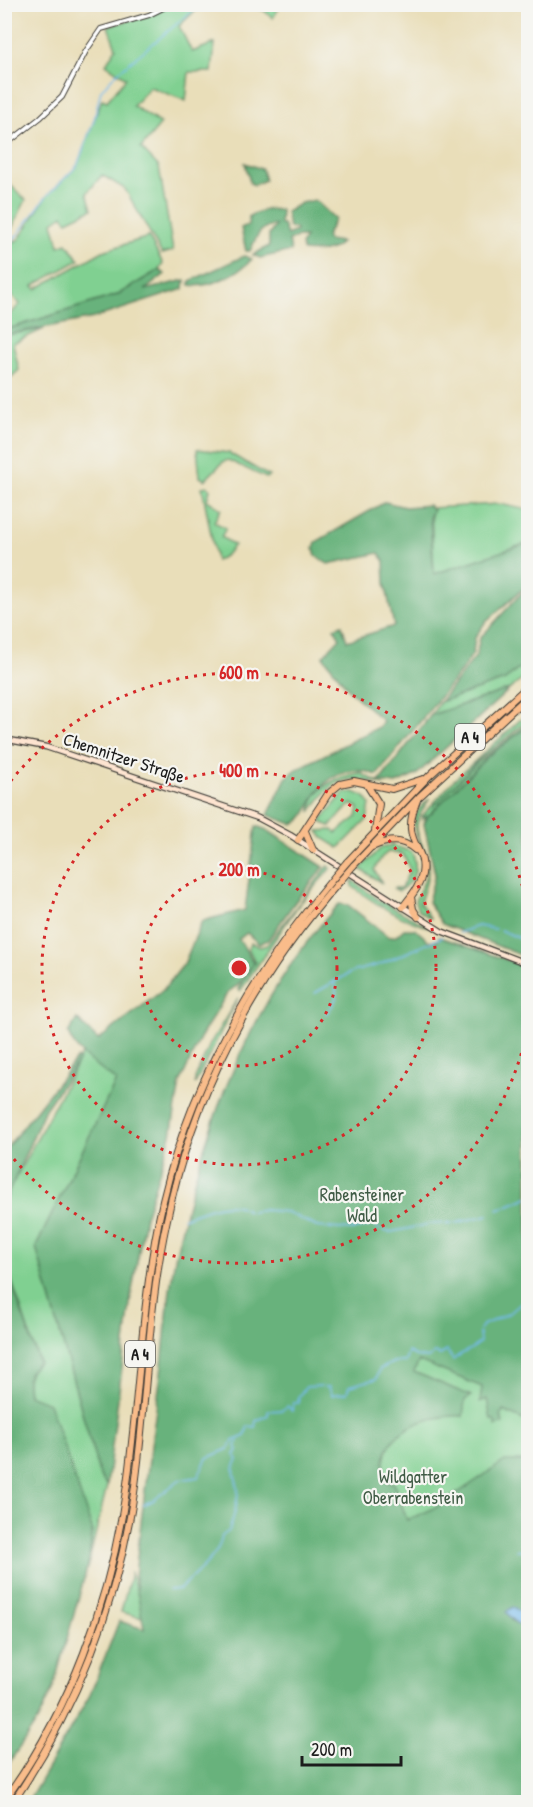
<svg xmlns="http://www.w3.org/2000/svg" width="533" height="1807" font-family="'Patrick Hand',sans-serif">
	<rect width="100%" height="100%" fill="#f6f6f2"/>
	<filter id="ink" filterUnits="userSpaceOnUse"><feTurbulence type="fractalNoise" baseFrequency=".0167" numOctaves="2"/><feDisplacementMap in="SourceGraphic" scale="12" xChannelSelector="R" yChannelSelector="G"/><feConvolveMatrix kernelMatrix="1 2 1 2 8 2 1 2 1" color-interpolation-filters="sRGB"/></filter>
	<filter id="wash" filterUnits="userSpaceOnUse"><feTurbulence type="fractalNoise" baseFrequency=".008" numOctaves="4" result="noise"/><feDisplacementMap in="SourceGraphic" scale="24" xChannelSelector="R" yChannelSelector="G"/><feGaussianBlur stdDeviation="1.35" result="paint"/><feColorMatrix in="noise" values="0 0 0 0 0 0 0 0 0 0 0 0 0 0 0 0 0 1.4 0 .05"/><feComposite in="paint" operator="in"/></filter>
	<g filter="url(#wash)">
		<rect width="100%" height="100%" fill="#e9deb9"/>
		<path fill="#80d091" stroke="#4e7656" stroke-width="1.5" d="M171,5H201L179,26L192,52L215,43L212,72H189L186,101L150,87L133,106L161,124L141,148L159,167L173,251L162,254L125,189L102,175L87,193L92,209L67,221L63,215L53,222L59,246L67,243L79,260L33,286L36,289L103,251L149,237L163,264L159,270L117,295L5,330L4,321L20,304L5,290V247L19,239L46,197L77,166L102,99L107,101L126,78L106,64L116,48L108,26L149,15Z
			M241,5H281L273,18L263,10Z
			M4,179L26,200L10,232L5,236Z
			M44,329L13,343L19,370L5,383V335Z
			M197,449L229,453L269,476L266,478L228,460L223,462L205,480L200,477Z
			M207,486L210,489L207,500L221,509L214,522L226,528L221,537L234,545L226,555L216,561L202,487Z
			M499,504L528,510V543L434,574L431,508Z
			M528,661V675L510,689L431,715L440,702L505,680Z
			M528,713V720L477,761L433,807L476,764L528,723V726L486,758L428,816L424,824L426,815L422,819V816L454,780Z
			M360,773L384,785C345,774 335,777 311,811C311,787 341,775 360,773Z
			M354,792L365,797L370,804L367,820L339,848L323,838L318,831L332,830L336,833L357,817L359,808L351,804L330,826L320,822L344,793Z
			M430,798C401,838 429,836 428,872C428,883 422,893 420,903L431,919L418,910L415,901C419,890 428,878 426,866C423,837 398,823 430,798Z
			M392,845L412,852C419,870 415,880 399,891L393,888H401L410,870L403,854L388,852L381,858L374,870L382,883L360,869L382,847Z
			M328,866L330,869L297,907L240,991L238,989L255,962L248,948L251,943L260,947L267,945Z
			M352,880L380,901L429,927C401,920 375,904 352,886Z
			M238,998L195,1084V1078L211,1042Z
			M82,1054L116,1081L36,1247L100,1476L107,1486L89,1561L92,1529L28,1395C26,1379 26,1373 39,1362L5,1261L4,1200Z
			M360,1296L528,1400V1622L393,1646Z
			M131,1573L145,1619L121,1612Z"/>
		<path fill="#68b27b" stroke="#42674c" stroke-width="1.5" d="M245,163L262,169L265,180L254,185L250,183Z
			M315,200L335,219L326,237L328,240L341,242C333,253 316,252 303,251L301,245L305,237H298L289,241L291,251L260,258L253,255L269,246V235L276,225C260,225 256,238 250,251H246L241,228L248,225L249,216L266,209L281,210L280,224H283L287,235L296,231L295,228H289L286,212L301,203Z
			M244,256L252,259C240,273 208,289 190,285V281Z
			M159,270L165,274L145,290L185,280L184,289L94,318L5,335V330L117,295Z
			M385,502L405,507L429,505L433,510L430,516L434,574L528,543V584L484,624L475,638L473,653L461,671L377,775C352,764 326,775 313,799C307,810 305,820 292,824L268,815L286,778L297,769L379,727L383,721L350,691L323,656L340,638L334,628L342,625L347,641L394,626L385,583L384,560L379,553L328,564L316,556L314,548L316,542Z
			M528,586V661L505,680L440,702L476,656L480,638Z
			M510,689L416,775L396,784L379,782L431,715Z
			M528,726V958L442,924L428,902L435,874L424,824L428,816L486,758Z
			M256,826L267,830L324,867L295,902L268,940L259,944L247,933L239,939L254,963L238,985L228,992L200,1038L180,1083L171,1135L145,1217L131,1296L107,1486L100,1476L36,1247L116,1081C99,1067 76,1055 68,1033L77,1019L98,1040L163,990L184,964L202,921L245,910Z
			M339,904L348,905L389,937L396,936L404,929H415L429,941H437L439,937L528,967V1422L503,1411L500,1415L503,1423L496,1426L494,1420H491L487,1399L480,1402L482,1387L419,1361L414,1372L471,1396L465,1400L463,1416C425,1414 373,1433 386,1482L394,1483L407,1520L437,1507L505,1461H528V1615L521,1614L511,1620L516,1623L528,1620V1802H28L90,1695L119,1621L144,1629L135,1578C141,1512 151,1446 160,1380C166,1337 167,1292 177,1249C205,1124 250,1000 339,904Z
			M77,1058L79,1060L45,1109L5,1201V1150Z
			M4,1261L39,1362C26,1372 26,1379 28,1395L49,1403L92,1529L89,1561L53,1688L38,1720L5,1769Z"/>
		<path fill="#77bcee" stroke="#4a6c85" stroke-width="1.5" d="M513,1607L518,1611L522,1610L521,1616L528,1615V1620L518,1625L506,1612Z"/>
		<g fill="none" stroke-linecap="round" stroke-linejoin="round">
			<path stroke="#77bcee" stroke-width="1.5" d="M4,244L10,243L18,234L46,197L77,166L94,120L101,90L117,73L201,4
				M500,930L526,941L528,938
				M459,933L478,926L495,929
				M352,972L381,964L442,937
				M315,993L350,973
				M326,1014C336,1001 339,998 334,981
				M498,1210L528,1197
				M251,1212L265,1210L287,1212L317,1227L352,1230L373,1225L380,1230
				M183,1218C202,1211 231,1197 248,1211
				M383,1231L391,1232L431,1224L456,1223L488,1215
				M480,1330L483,1325L510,1313L528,1297
				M324,1387H329L332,1395L337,1394
				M338,1394L347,1393L349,1386L376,1379L380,1369L394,1362H405L408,1352L416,1356L428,1358L435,1353L440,1355L447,1351L453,1360C461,1352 473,1350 480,1342L479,1333
				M143,1505L154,1500L179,1480L198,1477L207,1458L228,1449L233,1441L245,1436L248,1426L255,1427L256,1421L268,1415V1411L282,1410L288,1406L292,1411L293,1403H299L298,1397L306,1387L321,1386
				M516,1550L528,1549
				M169,1590L180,1589C193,1575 220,1556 222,1536L229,1531C233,1520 237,1505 238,1492C239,1481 229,1471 238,1460L235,1455L238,1450L236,1446L238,1441"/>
		</g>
	</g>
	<g filter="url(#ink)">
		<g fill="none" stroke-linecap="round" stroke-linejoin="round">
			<defs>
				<path id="tertiary" d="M4,146L40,118L62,97L86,51L101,29L149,15L171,4"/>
				<path id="secondary" d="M4,739L46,747L258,818L290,835L441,931L528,964"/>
				<path id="motorway" d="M367,785L379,804L375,831
					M305,831L313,850
					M298,840L328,794L340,784L354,781L392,789L423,779
					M372,847C388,840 401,838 415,850
					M347,862L429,776L528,686
					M353,866L419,797L528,696
					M411,897L413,909L418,917
					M403,907C410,897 420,887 422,874C427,845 399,844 417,800
					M4,1801C70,1711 110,1601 126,1491C140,1394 141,1297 163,1201C192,1078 254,972 335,876
					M13,1802C76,1709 117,1604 134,1493C147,1403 147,1313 166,1224C192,1095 254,978 341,880"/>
			</defs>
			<use href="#tertiary" stroke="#3b3934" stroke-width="6"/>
			<use href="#secondary" stroke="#3b3934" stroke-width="7"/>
			<use href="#motorway" stroke="#3b3934" stroke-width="8"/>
			<use href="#tertiary" stroke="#fff" stroke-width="4"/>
			<use href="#secondary" stroke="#fde4d0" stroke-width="4.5"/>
			<use href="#motorway" stroke="#f9bc8a" stroke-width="6"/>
			<defs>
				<path id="motorway-bridge" d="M335,876L347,862
					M341,880L353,866"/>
			</defs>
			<use href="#motorway-bridge" stroke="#3b3934" stroke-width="8" stroke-linecap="butt"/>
			<use href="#motorway-bridge" stroke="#f9bc8a" stroke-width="6"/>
		</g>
	</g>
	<g fill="none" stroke="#d62828" stroke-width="3" stroke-dasharray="3 6">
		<circle cx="239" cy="968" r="98"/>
		<circle cx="239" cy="968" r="197"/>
		<path d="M528 1027A295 295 0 0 1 5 1148M5 788A295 295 0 0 1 528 909"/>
	</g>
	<g text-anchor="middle" stroke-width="4.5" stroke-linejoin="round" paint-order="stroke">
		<g fill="#f6f6f2" stroke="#5d5d5c" stroke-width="1.5">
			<rect x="455" y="724" width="30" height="26" rx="4.5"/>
			<rect x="125" y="1341" width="30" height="26" rx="4.5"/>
		</g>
		<g font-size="16" font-weight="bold" fill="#1c1c1c">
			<text x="470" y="743">A 4</text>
			<text x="140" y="1360">A 4</text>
		</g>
		<g font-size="18" fill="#1c1c1c" stroke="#f6f6f2">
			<text transform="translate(124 758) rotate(18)" y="6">Chemnitzer Straße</text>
		</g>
		<g font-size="18" fill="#3f5b45" stroke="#f6f6f2">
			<text x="362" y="1201">Rabensteiner<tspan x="362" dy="21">Wald</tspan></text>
			<text x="413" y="1483">Wildgatter<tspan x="413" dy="21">Oberrabenstein</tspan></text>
		</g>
	</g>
	<circle cx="239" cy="968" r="9" fill="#d62828" stroke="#f6f6f2" stroke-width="3"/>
	<g font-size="18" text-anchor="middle" font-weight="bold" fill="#d62828" stroke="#f6f6f2" stroke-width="4.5" stroke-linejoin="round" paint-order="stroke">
		<text x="239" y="679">600 m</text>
		<text x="239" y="777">400 m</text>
		<text x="239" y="876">200 m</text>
	</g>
	<rect width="533" height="1807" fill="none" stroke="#f6f6f2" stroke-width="24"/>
	<path d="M302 1756v9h99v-9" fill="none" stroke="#1c1c1c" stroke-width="3"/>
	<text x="311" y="1756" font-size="18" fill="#1c1c1c" stroke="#f6f6f2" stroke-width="4.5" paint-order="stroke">200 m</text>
</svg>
